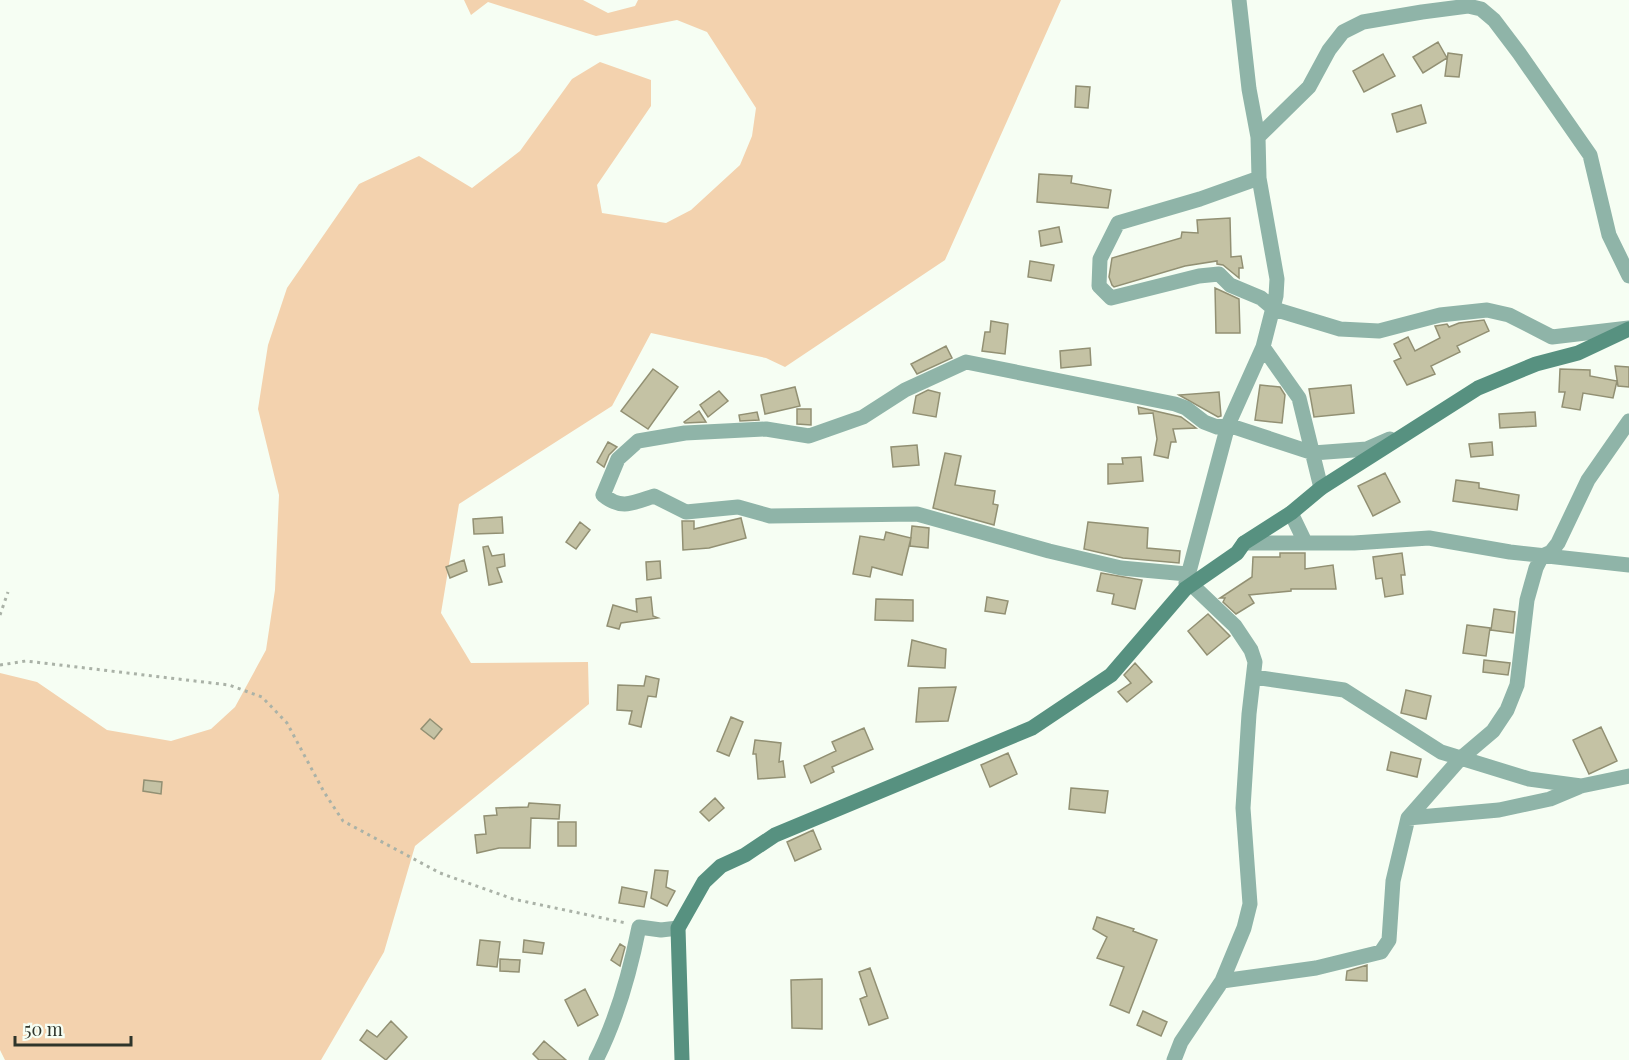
<svg xmlns="http://www.w3.org/2000/svg" width="1629" height="1060" font-family="'Playfair Display',serif">
	<rect width="100%" height="100%" fill="#f6fef3"/>
	<path fill="#f3d2ae" d="M464,0H583L608,13L635,6L638,0H1061L945,260L785,367L766,358L651,333L612,406L459,504L441,613L471,663L588,662L589,704L415,846L384,952L321,1060H5L0,1050V673L37,682L107,730L171,741L211,729L235,707L266,650L275,590L279,495L258,409L268,345L287,288L359,184L419,156L472,188L520,151L572,79L600,62L651,80V106L597,185L602,213L666,223L691,210L740,165L752,136L756,108L707,32L677,20L596,36L488,2L471,15Z"/>
	<path fill="#c4c2a4" stroke="#929073" stroke-width="1.5" d="M1438,42L1447,58L1423,73L1413,57Z
		M1448,53L1462,55L1459,77L1445,76Z
		M1383,54L1395,76L1364,92L1353,71Z
		M1076,86L1090,87L1088,108L1075,107Z
		M1421,105L1426,123L1397,132L1392,114Z
		M1039,174L1072,176L1071,183L1111,190L1108,208L1037,202Z
		M1230,218L1231,257L1241,256L1243,268H1239V278L1223,265L1217,264V261L1185,266L1114,287L1112,285L1109,277L1112,258L1181,238L1182,232L1198,233L1197,220Z
		M1059,227L1062,242L1041,246L1039,231Z
		M1030,261L1054,265L1051,281L1028,277Z
		M1215,288L1239,299L1240,333H1216Z
		M1484,320L1489,331L1457,346L1460,352L1431,366L1435,374L1407,385L1394,361L1401,358L1394,344L1408,337L1415,351L1440,338L1435,326L1447,324L1449,327L1459,323Z
		M991,321L1008,324L1005,354L982,351L985,332H990Z
		M946,346L952,358L917,374L911,364Z
		M1090,348L1091,365L1061,368L1060,351Z
		M1615,366L1629,367V387L1618,386Z
		M653,369L678,387L648,429L621,411Z
		M1560,369L1590,370V376L1617,381L1613,398L1583,393L1580,410L1562,407L1565,392H1559Z
		M1260,385L1280,387L1285,395L1282,423L1255,420Z
		M1351,385L1354,413L1314,417L1309,389Z
		M795,387L800,406L765,414L761,395Z
		M928,390L940,393L936,417L913,413L916,396Z
		M719,391L728,401L708,417L700,405Z
		M1219,392L1221,416L1218,417L1179,395Z
		M1138,407L1181,417L1196,428L1173,429L1176,442H1171L1168,458L1154,455L1157,439L1153,413L1139,414Z
		M797,409H811V425L797,424Z
		M699,411L706,422L685,423L684,422Z
		M757,412L759,420L740,421L739,415Z
		M1535,412L1536,426L1500,428L1499,414Z
		M608,442L617,447L609,455L604,467L597,462Z
		M1492,442L1493,455L1471,457L1469,444Z
		M917,445L919,465L893,467L891,447Z
		M945,453L961,456L955,485L995,491L993,504L998,505L994,525L933,508Z
		M1141,457L1143,481L1108,484V464H1123L1122,458Z
		M1385,473L1400,502L1373,516L1358,486Z
		M1456,480L1479,483V488L1519,495L1517,510L1453,501Z
		M502,517L503,533L474,534L473,519Z
		M741,518L746,538L709,548L683,550L682,521H694V529Z
		M580,522L590,530L576,549L566,542Z
		M1088,522L1148,528L1147,548L1180,551L1179,563L1123,558L1084,549Z
		M912,526L929,528L928,548L910,546Z
		M886,532L911,538L902,575L872,567L870,577L853,574L860,536L884,540Z
		M488,546L492,556L504,554L505,566L497,568L502,582L489,585L483,547Z
		M1280,553H1305V569L1333,565L1336,589H1291V591L1249,595L1254,603L1236,614L1223,602L1225,598H1220L1252,577L1253,557H1280Z
		M1402,553L1405,575H1401L1403,594L1385,597L1382,578L1376,579L1373,557Z
		M464,560L467,571L450,578L446,567Z
		M660,561L661,578L647,580L646,562Z
		M1101,573L1142,580L1135,609L1112,604L1114,594L1097,591Z
		M651,597L653,616L658,618L621,623L619,629L607,626L613,605L637,612L636,599Z
		M987,597L1008,601L1005,614L985,611Z
		M876,599L913,600V621L875,620Z
		M1494,609L1515,612L1513,633L1491,630Z
		M1208,614L1230,636L1207,655L1188,631Z
		M1467,625L1490,628L1486,656L1463,653Z
		M912,640L946,649L945,668L908,666Z
		M1484,660L1510,663L1508,675L1483,672Z
		M1135,663L1152,682L1127,702L1118,692L1131,683L1124,675Z
		M646,676L659,679L656,697L648,696L641,727L629,724L632,711L617,710L618,685L644,686Z
		M956,687L948,721L916,722L919,688Z
		M1406,690L1431,696L1426,719L1401,713Z
		M731,717L743,722L729,756L717,751Z
		M430,719L442,729L434,739L421,729Z
		M1601,727L1617,761L1589,774L1573,740Z
		M864,728L873,749L832,767L834,772L811,783L804,766L836,751L832,742Z
		M755,740L781,743L779,762L783,761L785,777L758,779L756,754H753Z
		M1391,752L1421,759L1417,777L1387,770Z
		M1008,753L1017,774L990,787L981,765Z
		M144,780L162,782L161,794L143,791Z
		M1071,788L1108,791L1105,813L1069,809Z
		M715,798L724,808L709,821L700,812Z
		M529,803L560,805L559,819L531,818L530,848H499L477,853L475,835L486,834L484,816L497,815L496,808L528,807Z
		M558,822H576V846H558Z
		M813,830L821,849L795,861L787,842Z
		M655,870L668,871L666,887L675,891L667,906L651,898Z
		M622,887L647,892L644,907L619,903Z
		M1097,917L1134,929L1133,931L1157,940L1129,1013L1110,1005L1124,967L1097,958L1107,937L1093,929Z
		M480,940L500,942L497,967L477,965Z
		M524,940L544,943L542,954L523,952Z
		M620,944L625,947L620,966L611,960Z
		M500,959L520,960L519,972L500,971Z
		M1367,965V981L1346,980L1347,971Z
		M870,968L888,1018L869,1025L860,999L867,996L859,972Z
		M822,979V1029L792,1028L791,980Z
		M585,989L598,1015L578,1026L565,1000Z
		M1143,1011L1167,1022L1161,1036L1137,1025Z
		M391,1021L407,1037L386,1060L360,1040L367,1030L377,1037Z
		M544,1041L566,1060H539L533,1054Z"/>
	<g fill="none" stroke-linecap="round" stroke-linejoin="round">
		<path stroke="#aab2a7" stroke-width="3" stroke-dasharray="3 4.5" stroke-linecap="butt" d="M0,615L8,592
			M0,665L26,661L229,685L262,697L287,723L324,792L343,821L440,873L513,899L626,923"/>
		<path stroke="#8fb4a8" stroke-width="15" d="M1258,137L1309,87L1329,50L1343,32L1363,22L1422,12L1468,6L1481,9L1494,20L1519,53L1590,155L1609,235L1629,276
			M1259,178L1200,199L1118,223L1100,259L1099,286L1111,298L1199,276L1219,274L1230,285L1261,298L1274,309L1340,329L1379,331L1440,315L1487,310L1509,315L1552,337L1629,328
			M1263,347L1299,398L1321,488
			M1291,513L1305,542
			M1244,543H1354L1429,538L1510,552L1629,565
			M1187,574L1121,568L1049,551L917,514L770,516L738,507L686,512L654,496C633,503 621,510 603,495L618,459L638,441L685,433L766,429L809,436L863,417L905,390L966,362L1175,404L1186,408L1204,422L1217,427L1228,425L1313,453L1367,449L1390,439
			M1186,583L1228,425L1263,347L1276,296L1277,279L1259,178L1258,137L1249,89L1239,0
			M1254,677L1344,690L1441,752L1529,779L1581,786
			M1408,818L1499,810L1550,799L1581,786L1629,776
			M1222,981L1316,968L1381,952L1389,940L1393,881L1408,818L1460,759L1493,731L1507,710L1517,685L1527,600L1536,568L1542,556L1551,552L1558,543L1588,480L1629,421
			M596,1060C617,1019 630,972 639,927L661,930L678,928
			M1174,1060L1181,1042L1222,981L1244,928L1250,904L1243,808L1249,714L1255,662L1251,650L1235,626L1192,585"/>
		<path stroke="#579180" stroke-width="15" d="M682,1060L678,928L704,882L721,866L745,855L775,835L1032,728L1111,675L1185,589L1237,553L1244,543L1291,513L1321,488L1478,388L1536,364L1578,353L1629,329"/>
	</g>
	<path d="M15 1036v9h116v-9" fill="none" stroke="#2e352b" stroke-width="3"/>
	<text x="24" y="1036" font-size="18" fill="#2e352b" stroke="#f6fef3" stroke-width="4.5" paint-order="stroke">50 m</text>
</svg>
